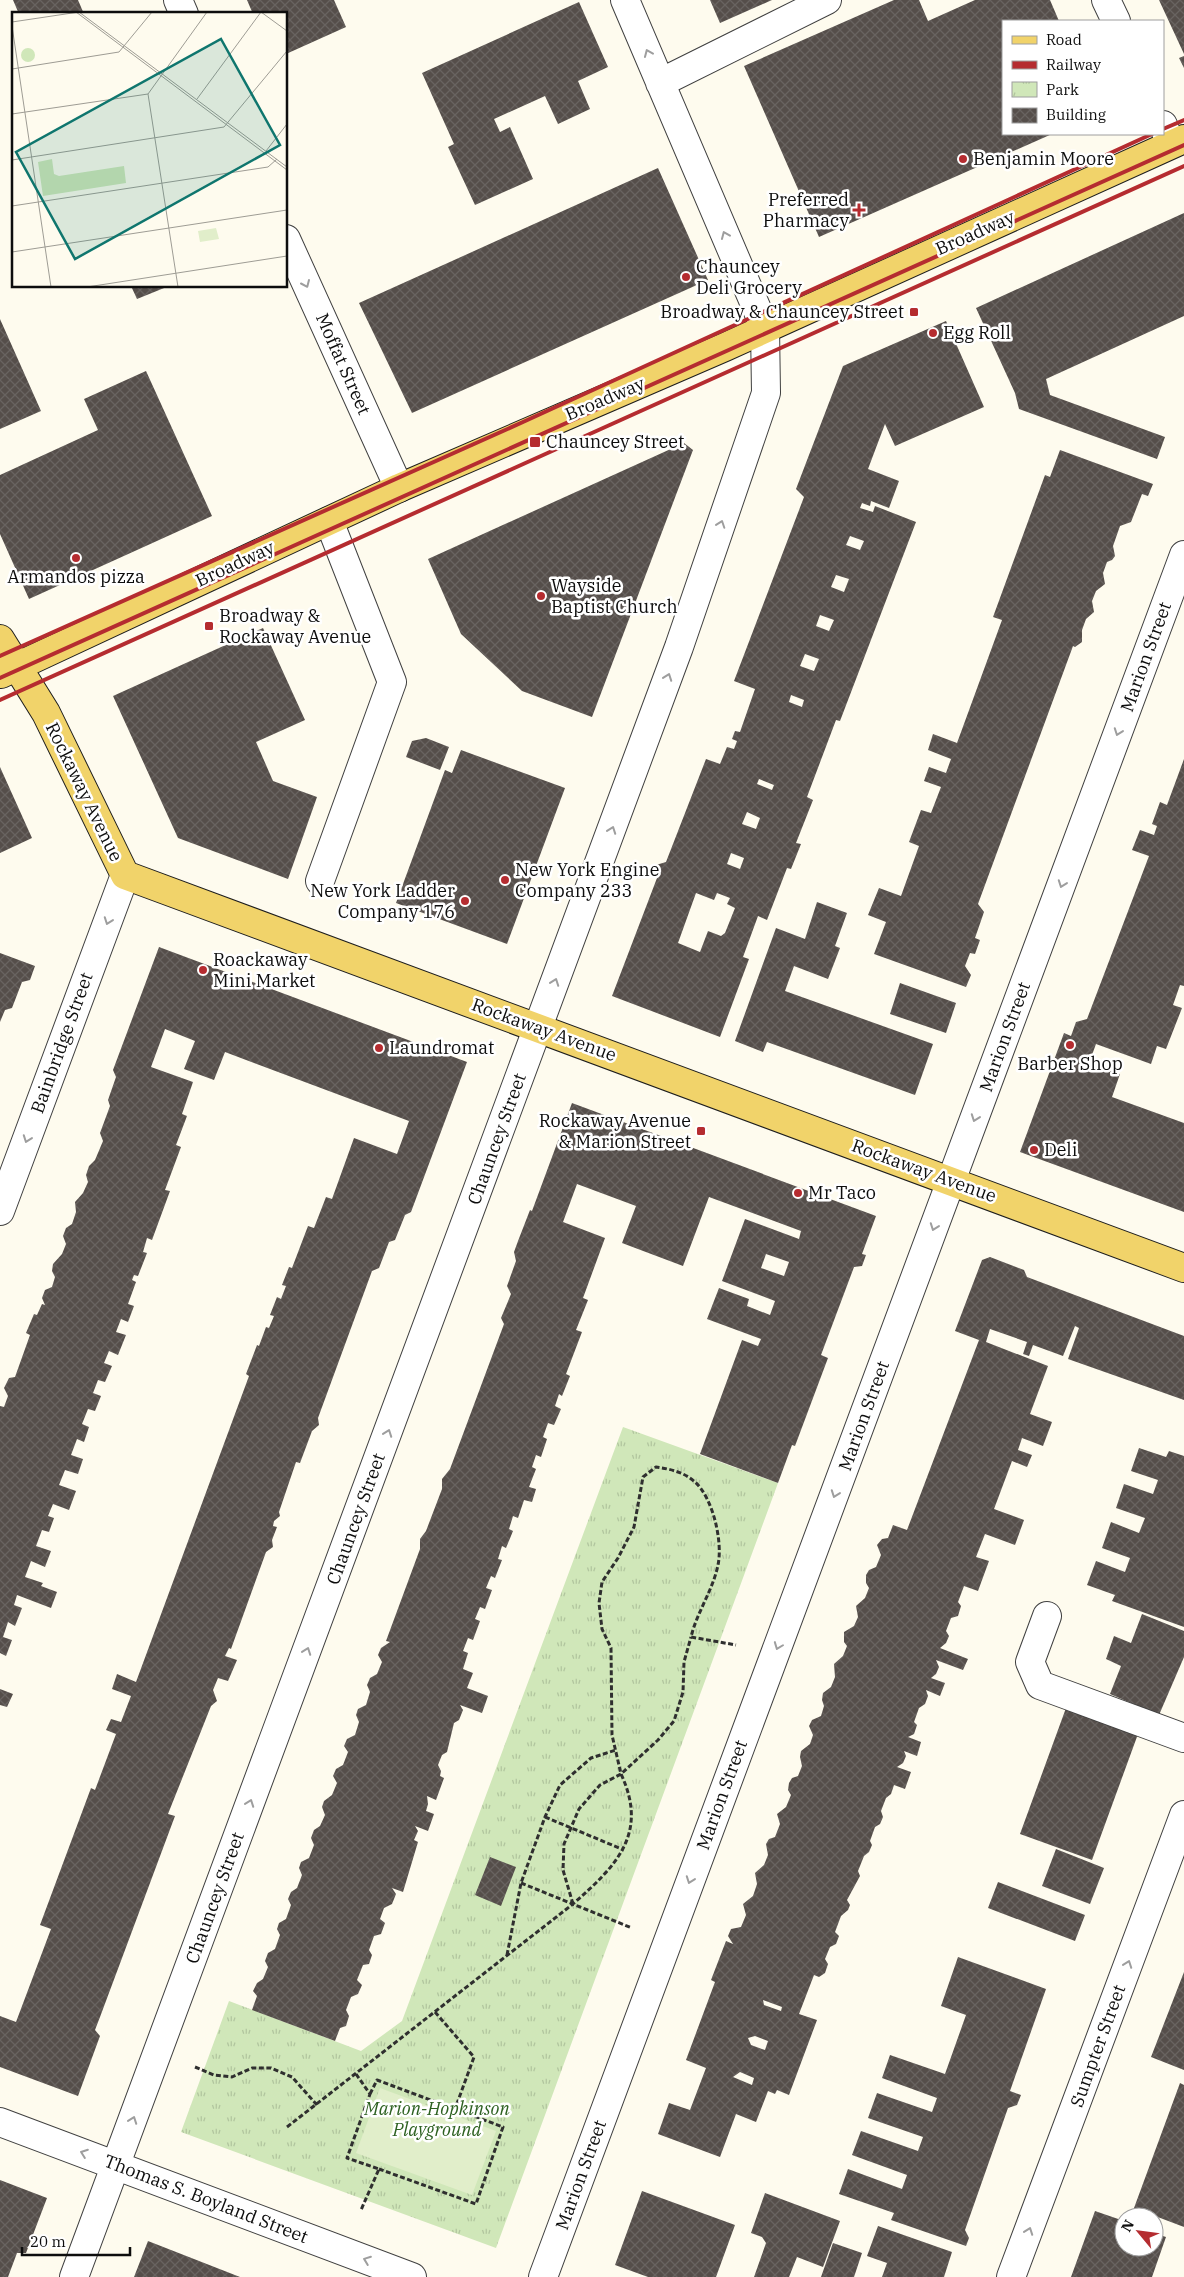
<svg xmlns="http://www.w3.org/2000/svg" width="1184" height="2277" font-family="'IBM Plex Serif',serif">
	<defs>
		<pattern id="park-tufts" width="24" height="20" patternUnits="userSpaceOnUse" patternTransform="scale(1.25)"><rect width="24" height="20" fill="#d0e7b9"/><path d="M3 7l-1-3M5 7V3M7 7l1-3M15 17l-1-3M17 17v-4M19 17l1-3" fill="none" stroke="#b1c59e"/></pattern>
		<pattern id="building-cross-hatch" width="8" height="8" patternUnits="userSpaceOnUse" patternTransform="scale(1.25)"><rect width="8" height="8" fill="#554e4a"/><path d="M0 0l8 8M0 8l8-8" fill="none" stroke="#686360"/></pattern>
	</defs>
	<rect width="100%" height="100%" fill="#fefbee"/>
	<path fill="url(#park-tufts)" d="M623,1427L778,1483L496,2248L181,2132L229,2001L361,2051L402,2021Z"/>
	<path fill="#e1eeca" d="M380,2088L496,2131L472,2195L356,2153Z"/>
	<path fill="url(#building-cross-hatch)" fill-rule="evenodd" d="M13,0H78L84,14H19Z
		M247,0H334L346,27L286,54V14H253Z
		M710,0H772L720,23Z
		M894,0H919L928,21L975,0H1050L1059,21H1003V134H1052L819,237L744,66Z
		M1159,0H1184V54Z
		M579,2L608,67L578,81L590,109L558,124L545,96L494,119L500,132L510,127L533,179L475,205L448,147L454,144L422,73Z
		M1184,56V68L1179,58Z
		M658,168L708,280L412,413L359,303Z
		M1184,213V316L1046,379L1050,395L1165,437L1157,459L1019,409L1015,393L976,308Z
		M131,286H169L137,299Z
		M0,319L41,411L0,429Z
		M946,321L984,407L895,446L885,424L868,469L899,481L889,508L871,501L870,506L862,503L860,508L873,512L875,506L916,522L840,721L836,720L807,797L813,800L796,843L801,844L791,869L787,868L767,920L758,916L743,957L749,959L720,1037L612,996L657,878L652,876L656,865L666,862L706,759L720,764L727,747L734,749L737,741L732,739L735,731L740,732L755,689L734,681L804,497L796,489L843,366ZM850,536L864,541L860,550L846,545ZM836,575L849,579L844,592L831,587ZM820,615L834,620L829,631L816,626ZM805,654L819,659L814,671L800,666ZM791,695L804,700L802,707L789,702ZM759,779L774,785L772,790L757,784ZM747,812L760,818L756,829L742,824ZM731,853L744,858L740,869L727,864ZM696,893L714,900L717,893L730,898L727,904L735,908L725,933L721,936L708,931L700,952L678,943Z
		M146,371L212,516L29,599L0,534V475L98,430L84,399Z
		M684,443L693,450L592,717L522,691L461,634L428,559Z
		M1060,450L1153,484L1148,496L1142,494L1131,522L1120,526L1113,546L1115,556L1112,560L1107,562L1103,573L1105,584L1096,591L1092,601L1094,612L1086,619L1082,630V642L1075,647L1073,646L978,904L984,912L975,938L980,940L975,954L970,953L965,966L971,975L966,987L874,954L886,922L868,915L879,888L901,896L919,846L909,842L921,810L931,813L941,787L924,781L929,767L946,773L951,759L928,750L933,734L957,743L1002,620L993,617L1045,475L1050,477Z
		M263,628L305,720L256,742L273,781L317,797L288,879L178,838L113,696Z
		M426,738L449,747L440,770L406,757L412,741Z
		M461,750L565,788L507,944L396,903L445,770L452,773Z
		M1184,759V986L1180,985L1173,1005L1182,1008L1166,1049L1157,1046L1151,1064L1096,1044L1089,1063L1120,1074L1112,1097L1184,1123V1212L1020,1152L1064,1033L1071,1036L1076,1022L1087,1019L1149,856L1132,850L1140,830L1154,835L1157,826L1152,824L1160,802L1167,805Z
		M0,767L32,838L0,853Z
		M817,902L847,913L835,946L840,948L828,979L794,966L785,991L933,1044L915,1095L767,1042L763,1052L735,1041L776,928L805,939Z
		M159,947L467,1062L411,1212L405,1215L395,1240L389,1242L379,1268L372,1271L318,1418L319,1425L312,1431L300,1463L296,1462L279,1512L280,1516L274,1521L273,1526L277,1527L272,1540L273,1547L266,1552L231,1649L229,1648L225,1656L237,1660L228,1681L218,1678L213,1690L217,1701L211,1706L168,1814L175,1816L100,2017L95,2030L100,2036L78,2096L0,2067V2016L16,2022L51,1929L40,1925L91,1788L95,1790L116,1734L106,1730L111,1719L121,1722L131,1696L112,1689L117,1674L136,1682L249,1376L246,1374L257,1345L259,1346L266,1327L269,1328L274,1316L270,1315L277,1297L281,1299L286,1286L282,1285L289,1267L292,1268L308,1226L314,1228L326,1197L332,1199L354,1138L397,1154L409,1121L225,1052L214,1080L184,1069L195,1041L165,1029L151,1067L193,1082L182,1114L187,1116L176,1145L181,1147L165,1190L170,1191L152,1240L147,1238L143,1252L147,1253L138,1276L134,1275L132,1280L136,1282L128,1304L134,1306L128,1322L121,1319L116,1332L126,1335L118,1355L109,1351L104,1363L112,1366L105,1382L98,1380L93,1393L101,1396L95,1411L88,1409L82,1424L89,1427L84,1442L77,1439L71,1455L83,1459L78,1474L65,1470L59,1485L76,1491L69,1510L53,1504L48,1516L54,1518L49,1532L42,1530L36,1546L51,1551L45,1567L31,1561L25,1577L43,1583L41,1586L57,1592L51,1608L17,1595L14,1605L22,1608L15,1626L8,1622L3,1637L12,1640L6,1656L0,1653V1406L4,1407L8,1396L4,1388L9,1378L15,1377L30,1335L26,1333L34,1314L37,1315L42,1304L45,1305L42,1298L45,1290L52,1287L55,1277L52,1271L53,1264L62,1254L66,1244L63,1236L66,1228L72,1224L76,1212L75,1202L83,1193L88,1182L86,1175L89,1166L95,1160L103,1141L100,1133L110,1106L108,1100L116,1077L113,1070Z
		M0,953L35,966L30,980L22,982L12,1008L5,1010L0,1022Z
		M900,983L956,1003L946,1033L890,1014Z
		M572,1103L876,1216L862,1254L866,1255L862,1266L854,1267L821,1355L828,1358L795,1446L792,1445L778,1483L700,1454L742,1340L758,1346L761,1339L707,1319L719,1288L749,1299L747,1306L770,1315L775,1301L722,1281L745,1219L799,1239L801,1231L709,1197L683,1266L622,1243L636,1206L577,1184L563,1222L605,1238L583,1298L588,1300L576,1330L582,1332L566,1374L570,1376L562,1396L559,1394L555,1406L561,1409L554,1425L548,1423L543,1437L547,1439L541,1457L536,1455L532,1467L536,1469L529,1487L536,1489L532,1502L524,1500L518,1518L513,1516L509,1529L513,1531L506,1548L502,1546L498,1559L502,1560L495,1578L491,1576L486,1588L492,1590L485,1609L480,1607L475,1619L480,1621L473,1640L468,1638L463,1651L468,1653L463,1669L473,1673L467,1688L488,1696L482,1713L460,1705L463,1710L459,1720L454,1723L447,1752L442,1755L438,1765L441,1771L440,1776L444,1778L436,1800L427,1796L428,1804L426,1811L434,1814L428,1831L415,1826L418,1831L414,1840L418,1842L403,1892L392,1888L396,1894L392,1904L384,1908L380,1919L385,1923L381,1934L374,1936L369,1950L372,1955L369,1964L363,1965L357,1980L362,1985L358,1994L351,1997L346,2010L349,2016L346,2026L340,2028L335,2041L252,2010L257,1996L253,1991L257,1983L263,1979L268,1967L265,1961L268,1953L275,1949L280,1935L277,1929L279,1923L286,1919L291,1905L288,1899L291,1892L297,1888L302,1875L299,1868L301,1862L309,1858L314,1845L311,1838L314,1830L320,1826L325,1815L322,1807L324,1801L332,1795L337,1783L333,1776L336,1769L343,1765L348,1752L344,1746L347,1739L355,1735L359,1722L356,1715L358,1709L366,1705L370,1692L367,1685L370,1678L377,1674L382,1662L378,1655L381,1648L390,1642L386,1641L420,1549V1539L426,1531L442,1489V1479L450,1469L504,1324L501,1318L511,1294L507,1286L516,1261L514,1252L518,1241L530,1210L532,1211ZM766,1254L789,1262L784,1276L761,1268Z
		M990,1257L1024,1270L1027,1277L1184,1336V1400L1068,1359L1079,1328L1075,1326L1063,1356L1033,1345L1029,1356L1023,1354L1027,1342L990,1329L986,1342L1048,1366L1030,1414L1052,1422L1043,1446L1022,1438L1018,1450L1032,1455L1027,1467L1012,1461L994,1509L1024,1520L1015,1545L985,1534L976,1557L989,1561L978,1591L964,1586L958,1602L961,1606L958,1616L951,1618L946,1631L949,1636L946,1643L940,1648L968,1659L963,1670L936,1660L939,1667L936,1674L931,1678L945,1683L940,1696L926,1690L928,1696L925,1704L919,1708L914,1722L917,1725L914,1734L908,1737L921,1742L917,1756L904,1751L906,1756L903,1763L897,1767L911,1772L905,1789L894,1785L891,1794L886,1798L881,1811L883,1817L880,1824L875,1827L870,1841L872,1845L869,1852L864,1856L858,1871L860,1876L847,1900L850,1905L848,1910L841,1916L835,1932L839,1936L836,1944L830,1947L825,1959L828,1964L825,1973L819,1977L814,1975L799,2014L817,2020L789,2095L777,2090L775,2094L768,2091L756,2122L736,2114L720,2157L658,2134L669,2103L690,2110L706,2068L686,2060L715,1982L711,1980L726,1941L733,1944L728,1936L731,1929L741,1927L746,1915L743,1904L753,1896L757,1884L755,1873L764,1865L768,1855L766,1844L769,1839L775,1837L780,1824L777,1814L786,1807L791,1795L788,1790L789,1783L792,1778L798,1776L802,1766L800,1757L801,1751L810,1744L813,1735L809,1726L812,1720L821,1716L824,1706L822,1700L823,1693L831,1687L835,1677L834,1664L843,1656L847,1646L844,1642V1632L854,1626L858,1617L856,1606L865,1598L869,1588L866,1583V1575L869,1570L876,1567L881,1555L877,1545L882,1539L888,1538L893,1525L907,1530L979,1340L955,1331L982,1260ZM763,2000L782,2007L781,2011L764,2005ZM755,2036L768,2041L765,2050L751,2045L748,2038ZM740,2072L754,2078L752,2085L733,2077Z
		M1139,1448L1166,1457L1169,1451L1184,1456V1627L1112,1601L1115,1595L1087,1585L1096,1561L1125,1572L1130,1558L1102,1548L1111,1522L1139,1533L1145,1518L1116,1508L1124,1484L1153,1494L1158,1480L1131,1471Z
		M1142,1614L1184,1631V1657L1159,1715L1110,1694L1121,1666L1106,1659L1114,1636L1131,1643Z
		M0,1689L13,1694L7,1707L0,1705Z
		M1066,1708L1138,1734L1092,1860L1020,1834Z
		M1056,1849L1104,1868L1090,1904L1042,1886Z
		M490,1857L516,1867L501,1906L475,1895Z
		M998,1882L1085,1915L1075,1941L988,1908Z
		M958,1957L1046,1989L1010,2091L1021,2095L1017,2105L1008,2108L965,2230L969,2238L966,2246L891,2220L894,2213L839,2194L848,2169L902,2189L907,2175L852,2155L861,2131L918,2151L923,2137L868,2118L877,2093L932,2112L937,2098L882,2078L890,2055L945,2074L966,2015L941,2006Z
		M1184,1972V2070L1151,2057Z
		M1180,2083L1184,2085V2227L1134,2208Z
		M0,2180L47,2198L26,2253H17L8,2277H0Z
		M642,2191L735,2225L716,2277H648L615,2265Z
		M765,2193L840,2221L823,2267L797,2257L789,2277H754L766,2243L762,2237L751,2233Z
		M1095,2211L1124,2221V2247H1154V2233L1166,2237L1152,2277H1071Z
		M878,2226L952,2252L944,2277H882L887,2263L867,2256Z
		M148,2241L240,2277H134Z
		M833,2243L862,2253L854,2277H821Z"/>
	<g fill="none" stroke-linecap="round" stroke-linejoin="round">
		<defs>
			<path id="minor" d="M178,0L184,14
				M1106,0L1116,21
				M660,83L827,0
				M1163,125L1171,144
				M286,239L399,488
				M320,881L392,682L329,521
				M0,1211L125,875
				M1047,1616L1030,1662L1040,1685L1184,1738
				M0,2122L412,2277
				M74,2277L679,647L766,393L765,328L625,0
				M543,2277L1184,555
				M1011,2277L1184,1815"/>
			<path id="major" d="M0,639L46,713L125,875L1184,1268
				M1,674L399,488L725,347L1184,139"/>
		</defs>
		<use href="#minor" stroke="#404040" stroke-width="30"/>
		<use href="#major" stroke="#1e1e1e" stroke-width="30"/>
		<path stroke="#2f2f2f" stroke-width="3" stroke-dasharray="5 2.5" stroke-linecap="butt" d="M545,1817L624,1850
			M521,1883L632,1928
			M573,1904L563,1870L564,1844L579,1809L600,1785L621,1774L612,1735L611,1648L602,1629L599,1603L602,1582L618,1558L634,1527L643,1477L656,1467C670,1469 684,1472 695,1482C713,1498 723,1542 718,1565C713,1590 697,1612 691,1637L736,1645
			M507,1955L521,1883L545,1817L560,1785L591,1758L616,1750
			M435,2012L474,2057L455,2109
			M195,2067L214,2075L232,2077L252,2068H271L292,2077L317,2105
			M356,2074L370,2094L347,2158L379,2169L361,2210
			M370,2094L377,2080L503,2127L476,2204L379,2169
			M287,2127L573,1904C616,1866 649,1834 621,1774L658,1740L674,1721L683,1692L684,1662L691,1637"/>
		<use href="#minor" stroke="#fff" stroke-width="28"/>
		<use href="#major" stroke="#f1d36a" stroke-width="28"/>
		<path stroke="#b52c30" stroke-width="4" d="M1163,129L1184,120
			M0,656L523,422L1152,134
			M0,678L1184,145
			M0,700L1184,166"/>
	</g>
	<defs><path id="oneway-chevron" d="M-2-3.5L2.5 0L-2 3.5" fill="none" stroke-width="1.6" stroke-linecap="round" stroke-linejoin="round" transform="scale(1.25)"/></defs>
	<g stroke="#9e9e9e">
		<use href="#oneway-chevron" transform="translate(648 53) rotate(-113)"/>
		<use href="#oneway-chevron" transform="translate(725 235) rotate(-113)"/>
		<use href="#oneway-chevron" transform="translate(306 284) rotate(66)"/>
		<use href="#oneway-chevron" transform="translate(721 524) rotate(-71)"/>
		<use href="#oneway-chevron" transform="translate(668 677) rotate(-70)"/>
		<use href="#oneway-chevron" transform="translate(1118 732) rotate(110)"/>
		<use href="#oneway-chevron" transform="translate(612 830) rotate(-70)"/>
		<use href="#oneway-chevron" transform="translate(1062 884) rotate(110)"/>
		<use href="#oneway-chevron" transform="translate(108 921) rotate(110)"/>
		<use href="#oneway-chevron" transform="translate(555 982) rotate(-70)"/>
		<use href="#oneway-chevron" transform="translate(975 1118) rotate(110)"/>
		<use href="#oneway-chevron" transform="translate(27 1139) rotate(110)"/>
		<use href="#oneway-chevron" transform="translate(934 1227) rotate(110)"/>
		<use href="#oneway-chevron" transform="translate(388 1433) rotate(-70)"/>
		<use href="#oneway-chevron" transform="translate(835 1494) rotate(110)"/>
		<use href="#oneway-chevron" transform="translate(778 1646) rotate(111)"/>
		<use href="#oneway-chevron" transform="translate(307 1651) rotate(-70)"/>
		<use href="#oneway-chevron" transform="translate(250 1803) rotate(-70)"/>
		<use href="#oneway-chevron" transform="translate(690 1880) rotate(110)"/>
		<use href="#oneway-chevron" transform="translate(1128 1964) rotate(-70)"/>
		<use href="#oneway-chevron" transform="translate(133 2120) rotate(-70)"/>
		<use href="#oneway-chevron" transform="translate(84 2153) rotate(-160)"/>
		<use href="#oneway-chevron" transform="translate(1029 2231) rotate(-70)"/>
		<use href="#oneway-chevron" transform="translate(367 2260) rotate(-159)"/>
	</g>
	<g fill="#b52c30" stroke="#fff" stroke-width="2">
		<circle cx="963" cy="159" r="5"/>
		<path d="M856.5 202.5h5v5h5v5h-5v5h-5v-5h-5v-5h5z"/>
		<circle cx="686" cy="277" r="5"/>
		<rect x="909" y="307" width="10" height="10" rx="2.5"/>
		<circle cx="933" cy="333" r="5"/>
		<rect x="529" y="436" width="12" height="12" rx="2.5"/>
		<circle cx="76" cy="558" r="5"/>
		<circle cx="541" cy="596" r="5"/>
		<rect x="204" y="621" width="10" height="10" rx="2.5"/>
		<circle cx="505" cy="880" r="5"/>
		<circle cx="465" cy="901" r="5"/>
		<circle cx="203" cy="970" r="5"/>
		<circle cx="1070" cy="1045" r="5"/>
		<circle cx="379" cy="1048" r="5"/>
		<rect x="696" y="1126" width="10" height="10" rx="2.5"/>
		<circle cx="1034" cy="1150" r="5"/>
		<circle cx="798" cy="1193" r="5"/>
	</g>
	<g text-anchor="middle" stroke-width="5" stroke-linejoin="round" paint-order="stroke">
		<g font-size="18" fill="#0d0d0d" stroke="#fff" text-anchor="start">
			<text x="973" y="165">Benjamin Moore</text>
			<text x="849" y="206" text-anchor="end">Preferred<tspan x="849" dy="21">Pharmacy</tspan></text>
			<text x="696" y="273">Chauncey<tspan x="696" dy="21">Deli Grocery</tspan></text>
			<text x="904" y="318" text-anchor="end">Broadway &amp; Chauncey Street</text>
			<text x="943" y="339">Egg Roll</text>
			<text x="546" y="448">Chauncey Street</text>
			<text x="76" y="583" text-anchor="middle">Armandos pizza</text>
			<text x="551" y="592">Wayside<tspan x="551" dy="21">Baptist Church</tspan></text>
			<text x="219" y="622">Broadway &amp;<tspan x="219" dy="21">Rockaway Avenue</tspan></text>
			<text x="515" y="876">New York Engine<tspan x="515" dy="21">Company 233</tspan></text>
			<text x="455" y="897" text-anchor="end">New York Ladder<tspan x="455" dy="21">Company 176</tspan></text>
			<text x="213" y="966">Roackaway<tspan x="213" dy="21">Mini Market</tspan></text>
			<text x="389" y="1054">Laundromat</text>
			<text x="1070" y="1070" text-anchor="middle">Barber Shop</text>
			<text x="691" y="1127" text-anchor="end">Rockaway Avenue<tspan x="691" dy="21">&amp; Marion Street</tspan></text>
			<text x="1044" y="1156">Deli</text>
			<text x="808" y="1199">Mr Taco</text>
		</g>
		<g font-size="18" fill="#0d0d0d" stroke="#fff">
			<text transform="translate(975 233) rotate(-24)" y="6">Broadway</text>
			<text transform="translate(343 364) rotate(66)" y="6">Moffat Street</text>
			<text transform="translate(605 399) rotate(-23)" y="6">Broadway</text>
			<text transform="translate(235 564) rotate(-25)" y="6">Broadway</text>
			<text transform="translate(1146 657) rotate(-70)" y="6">Marion Street</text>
			<text transform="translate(84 792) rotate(64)" y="6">Rockaway Avenue</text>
			<text transform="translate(544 1030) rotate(20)" y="6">Rockaway Avenue</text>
			<text transform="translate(1005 1037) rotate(-70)" y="6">Marion Street</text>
			<text transform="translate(62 1043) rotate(-70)" y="6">Bainbridge Street</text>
			<text transform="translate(497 1139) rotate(-70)" y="6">Chauncey Street</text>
			<text transform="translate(924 1171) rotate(20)" y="6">Rockaway Avenue</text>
			<text transform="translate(864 1416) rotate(-70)" y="6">Marion Street</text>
			<text transform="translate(356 1519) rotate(-70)" y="6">Chauncey Street</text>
			<text transform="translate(722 1795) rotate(-70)" y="6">Marion Street</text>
			<text transform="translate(215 1898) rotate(-70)" y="6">Chauncey Street</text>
			<text transform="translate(1098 2046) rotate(-70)" y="6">Sumpter Street</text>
			<text transform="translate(581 2175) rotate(-70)" y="6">Marion Street</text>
			<text transform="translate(206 2199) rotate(21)" y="6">Thomas S. Boyland Street</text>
		</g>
		<g font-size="18" font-style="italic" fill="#2d6121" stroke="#fff">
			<text x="437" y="2115">Marion-Hopkinson<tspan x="437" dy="21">Playground</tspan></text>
		</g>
	</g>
	<g transform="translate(12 12)">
		<rect width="275" height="275" fill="#fefbee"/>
		<path d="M40,147L42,162L47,164L112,154L114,171L31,184L26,150Z" fill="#d0e7b9"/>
		<path d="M9 43a7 7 0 1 1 14 0a7 7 0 1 1-14 0Z" fill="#d0e7b9"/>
		<path d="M204,216L207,227L188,230L186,219Z" fill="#e1eeca"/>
		<path fill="none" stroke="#9e9c94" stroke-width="1" d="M64,0L275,158M67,0L275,155M249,0L275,19M0,10L67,0M0,14L39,275M0,57L107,40L140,0M185,87L249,0M0,102L136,82M254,139L275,112M0,148L212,115L275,39M0,194L256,155L265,147M0,240L275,198M75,275L275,244M166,275L136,82L195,0"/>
		<path fill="#0f766e" fill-opacity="0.15" stroke="#0f766e" stroke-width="2.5" d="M209,27L268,133L63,247L4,140Z"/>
		<rect width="275" height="275" fill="none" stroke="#0d0d0d" stroke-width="2.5"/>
	</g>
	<rect x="1002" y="20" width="162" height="115" fill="#ffffff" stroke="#9e9e9e"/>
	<rect x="1012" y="36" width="25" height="8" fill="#f1d36a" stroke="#9e9e9e"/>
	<text x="1046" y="45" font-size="15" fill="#0d0d0d">Road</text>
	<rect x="1012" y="61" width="25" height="8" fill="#b52c30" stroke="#9e9e9e"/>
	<text x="1046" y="70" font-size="15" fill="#0d0d0d">Railway</text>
	<rect x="1012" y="82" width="25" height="15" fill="url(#park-tufts)" stroke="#9e9e9e"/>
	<text x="1046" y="95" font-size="15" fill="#0d0d0d">Park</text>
	<rect x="1012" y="108" width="25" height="15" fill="url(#building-cross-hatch)" stroke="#9e9e9e"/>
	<text x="1046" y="120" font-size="15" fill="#0d0d0d">Building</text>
	<g transform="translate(1139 2232) rotate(299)"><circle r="24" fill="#ffffff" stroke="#9e9e9e"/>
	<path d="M0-4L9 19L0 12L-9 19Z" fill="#b52c30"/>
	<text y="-8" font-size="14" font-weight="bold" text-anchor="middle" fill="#0d0d0d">N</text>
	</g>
	<path d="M22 2247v8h108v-8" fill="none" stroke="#0d0d0d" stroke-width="2.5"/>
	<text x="30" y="2247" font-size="15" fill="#0d0d0d" stroke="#ffffff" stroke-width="4" paint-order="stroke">20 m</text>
</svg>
